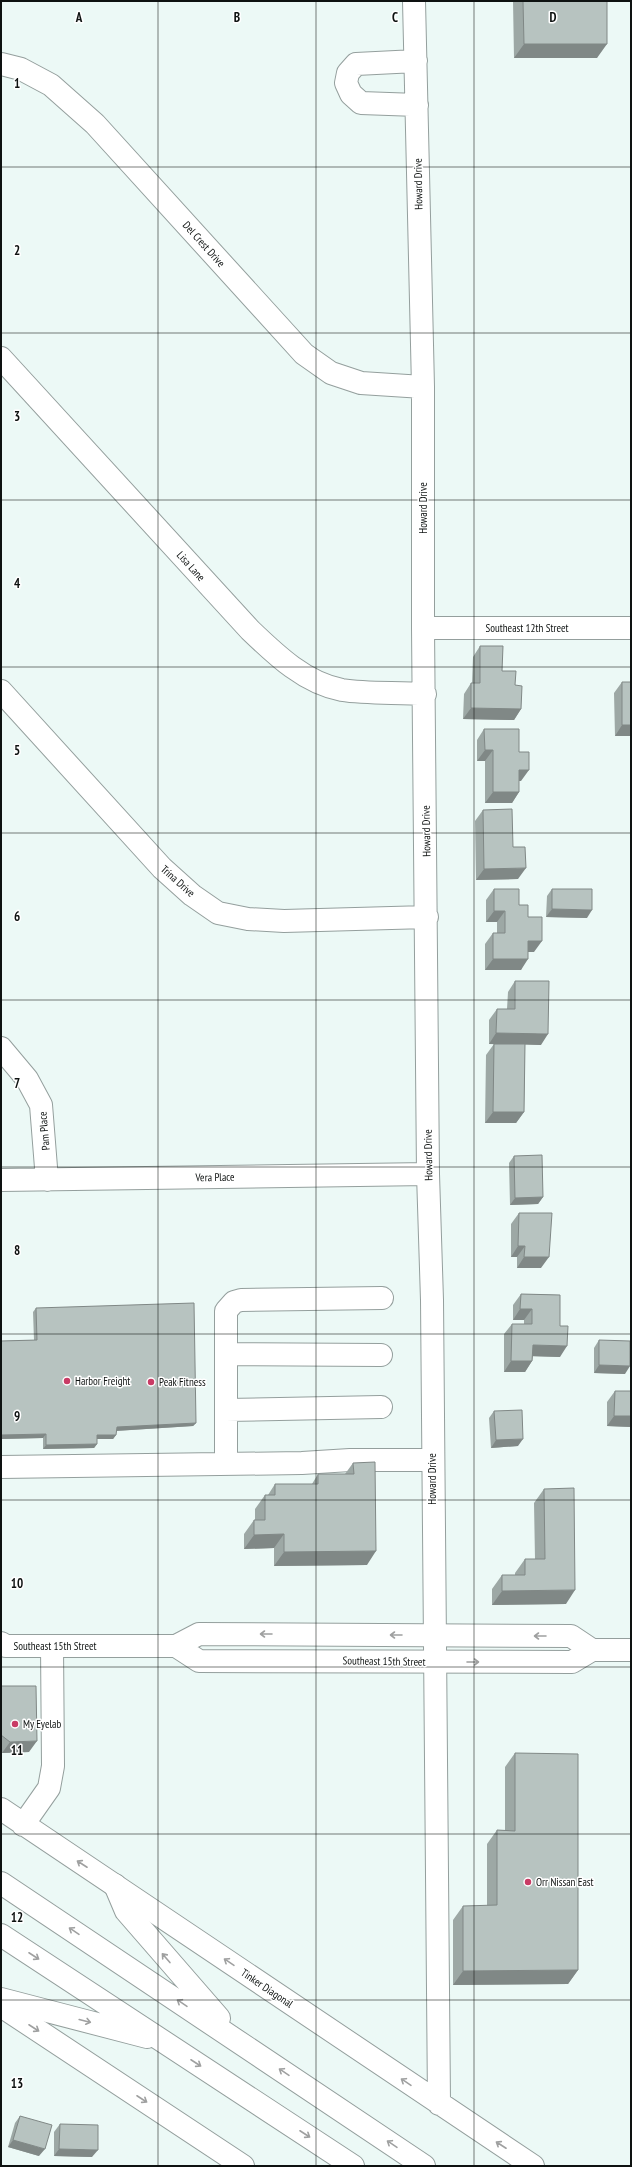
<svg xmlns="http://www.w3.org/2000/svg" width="632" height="2167" font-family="'PT Sans Narrow',sans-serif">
	<rect width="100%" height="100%" fill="#ecf9f6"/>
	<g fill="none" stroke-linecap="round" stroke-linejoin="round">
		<defs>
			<path id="minor" d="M414,1L423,387V628L428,1174L432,1300L439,2104
				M416,61L356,64L348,73L346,83L351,94L361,103L417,105
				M1,64L21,69L51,85L95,124L304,354L331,373L361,383L423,387
				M1,358L250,630C276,655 305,683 342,690C367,694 398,692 425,694
				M423,628H631
				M1,691L162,868L192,895L218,913L248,919L284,921L427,917
				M1,1048L27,1079L41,1105L47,1180
				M1,1180L428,1174
				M226,1354L381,1355
				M226,1410L381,1407
				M226,1464V1311L234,1302L241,1300L382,1298
				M1,1467L302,1463L350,1460H432
				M1,1809L533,2166
				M23,1825L49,1788L53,1766L52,1646
				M1,2006L243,2166"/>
			<path id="major" d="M1,1643L6,1646H176L199,1634L571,1636L592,1650
				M176,1646L199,1661L572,1662L592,1650H631"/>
			<path id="highway" d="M1,1883L424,2166
				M115,1885L126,1911L219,2018
				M1,1935L353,2166
				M1,1999L147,2037"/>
		</defs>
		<use href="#minor" stroke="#949f9d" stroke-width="24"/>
		<use href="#major" stroke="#949f9d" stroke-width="24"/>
		<use href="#highway" stroke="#949f9d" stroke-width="24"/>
		<use href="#minor" stroke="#fff" stroke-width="22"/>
		<use href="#major" stroke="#fff" stroke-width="22"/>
		<use href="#highway" stroke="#fff" stroke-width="22"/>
	</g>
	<path fill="#9da8a5" d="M513,1H607L597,58H514Z
		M480,646L515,685L521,709L514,720L463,719L464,694L471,683H472L473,657Z
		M622,682L631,736H615L614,693Z
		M484,729L519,752L521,781H519V792L512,803H485V761H477V740Z
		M483,810L513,847L518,879L476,880L475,821Z
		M494,889L519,905L528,917L534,952H528L521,970H485V944L493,933H497V922H486V900Z
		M552,889L587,918L546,917L547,896Z
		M515,981L541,1045L525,1044L524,1112L516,1123H485L486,1055L494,1044H500H489V1020L497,1009H507L508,992Z
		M514,1156L543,1197L538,1204L510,1205L509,1163Z
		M519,1213L541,1268H517V1257H511V1224Z
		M521,1294L560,1295V1357L533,1356L532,1361L525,1372H504V1334L512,1324H524V1320H513V1305Z
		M36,1308L196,1423L193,1426L116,1431V1435L113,1439H97V1444L94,1448L43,1449V1438L1,1439V1341L34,1340L33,1312Z
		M599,1340L625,1374L594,1373V1348Z
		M615,1391H631V1427L607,1426V1402Z
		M494,1411L518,1446L491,1448L489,1418Z
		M353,1463L367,1565L274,1566V1548L244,1549V1534L254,1520H255V1509L265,1495H268L275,1484H312L318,1474H345Z
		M544,1489L566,1604L492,1605V1589L502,1575H515V1573L525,1559H535L534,1503Z
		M1,1686L29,1752L2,1753L1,1752Z
		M515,1753L578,1970L568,1984L453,1985V1920L463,1906H487V1844L497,1830H505V1767Z
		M20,2116L39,2156L8,2147L15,2123Z
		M60,2124L92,2157L54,2156V2132Z"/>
	<path fill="#808886" d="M524,44H607L597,58H514Z
		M471,708L521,709L514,720L463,719Z
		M622,725H631V736H615Z
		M485,750H493L485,761H477Z
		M519,770H529L521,781H511Z
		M493,792H519L512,803H485Z
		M526,868L518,879L476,880L484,869Z
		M552,909L592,910L587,918L546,917Z
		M494,911H505L497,922H486Z
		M528,941H542L534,952H521Z
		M493,959H528L521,970H485Z
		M496,1033L548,1034L541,1045L489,1044Z
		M493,1112H524L516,1123H485Z
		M543,1197L538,1204L510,1205L515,1198Z
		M518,1246H525L517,1257H511Z
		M524,1257H549L541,1268H517Z
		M520,1309H532L524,1320H513Z
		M533,1345L567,1346L560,1357L525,1356Z
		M511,1361H532L525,1372H504Z
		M599,1365L630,1366L625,1374L594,1373Z
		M614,1416H631V1427L607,1426Z
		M196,1423L193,1426L114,1431L117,1427Z
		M46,1434L43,1438L1,1439V1435Z
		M97,1435H116L113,1439H94Z
		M523,1439L518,1446L491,1448L496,1440Z
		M97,1444L94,1448L43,1449L46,1445Z
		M284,1534L274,1548L244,1549L254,1535Z
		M376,1551L367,1565L274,1566L284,1552Z
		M575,1590L566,1604L492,1605L502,1591Z
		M37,1741L29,1752L2,1753L10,1742Z
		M578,1970L568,1984L453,1985L463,1971Z
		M13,2140L45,2149L39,2156L8,2147Z
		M59,2149L98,2150L92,2157L54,2156Z"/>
	<path fill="#b7c3c0" stroke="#808886" d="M523,1H607V44H524Z
		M480,646H503L502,671H516L515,685L522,686L521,709L471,708V683H480Z
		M622,682H631V725H622Z
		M484,729H519V752H529V770H519V792H493V750H485Z
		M512,809L513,847H525L526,868L484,869L483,810Z
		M494,889H519V905H528V917H542V941H528V959H493V933H505V911H494Z
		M552,889H592V910L552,909Z
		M515,981H549L548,1034L496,1033L497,1009H515Z
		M494,1044H525L524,1112H493Z
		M542,1155L543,1197L515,1198L514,1156Z
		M519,1213H552L549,1257H524L525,1246H518Z
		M521,1294L560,1295V1326H568L567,1346L533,1345L532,1361H511L512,1324H532V1309H520Z
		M194,1303L196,1423L117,1427L116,1435H97V1444L46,1445V1434L1,1435V1341L37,1340L36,1308Z
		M599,1340L630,1341V1366L599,1365Z
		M615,1391H631V1416H614Z
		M522,1410L523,1439L496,1440L494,1411Z
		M375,1462L376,1551L284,1552V1534L254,1535V1520H265V1495H275V1484H318V1474H354L353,1463Z
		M574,1488L575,1590L502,1591V1575H525V1559H545L544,1489Z
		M1,1686H36L37,1741L10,1742L1,1735Z
		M515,1753L578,1754V1970L463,1971V1906L497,1905V1830L515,1831Z
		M20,2116L52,2125L45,2149L13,2140Z
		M60,2124L98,2125V2150L59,2149Z"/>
	<defs><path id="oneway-shaft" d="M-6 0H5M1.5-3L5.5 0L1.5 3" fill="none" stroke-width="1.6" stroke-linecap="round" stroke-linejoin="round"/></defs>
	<g stroke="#9fa0a0">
		<use href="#oneway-shaft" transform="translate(266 1634) rotate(-180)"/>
		<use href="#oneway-shaft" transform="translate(396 1635) rotate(-180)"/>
		<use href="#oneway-shaft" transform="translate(540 1636) rotate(180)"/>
		<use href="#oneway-shaft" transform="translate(473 1662)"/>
		<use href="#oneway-shaft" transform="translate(82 1864) rotate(-147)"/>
		<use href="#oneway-shaft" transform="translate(74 1931) rotate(-146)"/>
		<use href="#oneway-shaft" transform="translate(34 1956) rotate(33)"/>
		<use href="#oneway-shaft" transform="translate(166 1958) rotate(-131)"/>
		<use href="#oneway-shaft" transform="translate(229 1962) rotate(-146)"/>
		<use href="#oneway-shaft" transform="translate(182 2003) rotate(-146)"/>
		<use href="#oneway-shaft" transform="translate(85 2021) rotate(14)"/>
		<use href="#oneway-shaft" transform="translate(34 2028) rotate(33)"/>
		<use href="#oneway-shaft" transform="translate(196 2063) rotate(33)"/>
		<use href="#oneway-shaft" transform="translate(284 2072) rotate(-146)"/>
		<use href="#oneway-shaft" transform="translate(406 2082) rotate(-146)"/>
		<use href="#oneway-shaft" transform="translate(142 2099) rotate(33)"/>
		<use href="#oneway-shaft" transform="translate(305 2134) rotate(33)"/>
		<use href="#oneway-shaft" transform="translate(392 2144) rotate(-146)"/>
		<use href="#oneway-shaft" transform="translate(501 2145) rotate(-147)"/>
	</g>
	<path fill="none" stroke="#0e1211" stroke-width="1" stroke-opacity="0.55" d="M158,1V2166M316,1V2166M474,1V2166M1,167H631M1,333H631M1,500H631M1,667H631M1,833H631M1,1000H631M1,1167H631M1,1334H631M1,1500H631M1,1667H631M1,1834H631M1,2000H631"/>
	<g fill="#c93b65" stroke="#fff" stroke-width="1.5">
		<circle cx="67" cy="1381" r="4"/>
		<circle cx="151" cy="1382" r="4"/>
		<circle cx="15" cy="1724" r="4"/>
		<circle cx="528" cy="1882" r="4"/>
	</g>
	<g text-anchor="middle" stroke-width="3" stroke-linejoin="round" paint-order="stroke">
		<g font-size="11" fill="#0e1211" stroke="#fff">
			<text transform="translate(418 184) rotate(-91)" y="4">Howard Drive</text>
			<text transform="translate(204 244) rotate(48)" y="4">Del Crest Drive</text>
			<text transform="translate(423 508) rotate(-90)" y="4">Howard Drive</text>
			<text transform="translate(191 566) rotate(48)" y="4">Lisa Lane</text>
			<text x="527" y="632">Southeast 12th Street</text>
			<text transform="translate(426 831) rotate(-91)" y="4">Howard Drive</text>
			<text transform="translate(178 881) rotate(42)" y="4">Trina Drive</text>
			<text transform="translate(44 1131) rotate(-95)" y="4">Pam Place</text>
			<text transform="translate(428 1155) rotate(-91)" y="4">Howard Drive</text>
			<text transform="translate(215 1177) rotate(-1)" y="4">Vera Place</text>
			<text transform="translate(432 1479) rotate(-90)" y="4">Howard Drive</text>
			<text x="55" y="1650">Southeast 15th Street</text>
			<text transform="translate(384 1661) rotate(1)" y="4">Southeast 15th Street</text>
			<text transform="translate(267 1988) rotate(34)" y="4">Tinker Diagonal</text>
		</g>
		<g font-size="11" fill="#0e1211" stroke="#fff" text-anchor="start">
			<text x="75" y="1385">Harbor Freight</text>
			<text x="159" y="1386">Peak Fitness</text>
			<text x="23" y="1728">My Eyelab</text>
			<text x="536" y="1886">Orr Nissan East</text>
		</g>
	</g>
	<g font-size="13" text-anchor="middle" font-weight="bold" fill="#0e1211" stroke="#fff" stroke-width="3" stroke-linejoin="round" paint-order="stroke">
		<text x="79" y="22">A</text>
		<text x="237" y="22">B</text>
		<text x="395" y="22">C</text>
		<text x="553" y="22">D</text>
		<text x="17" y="88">1</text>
		<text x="17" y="255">2</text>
		<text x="17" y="421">3</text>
		<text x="17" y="588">4</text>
		<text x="17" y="755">5</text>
		<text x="17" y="921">6</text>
		<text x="17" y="1088">7</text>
		<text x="17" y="1255">8</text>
		<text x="17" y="1421">9</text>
		<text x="17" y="1588">10</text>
		<text x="17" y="1755">11</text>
		<text x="17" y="1922">12</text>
		<text x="17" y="2088">13</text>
	</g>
	<rect width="632" height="2167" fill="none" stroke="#0e1211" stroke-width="4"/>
</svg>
